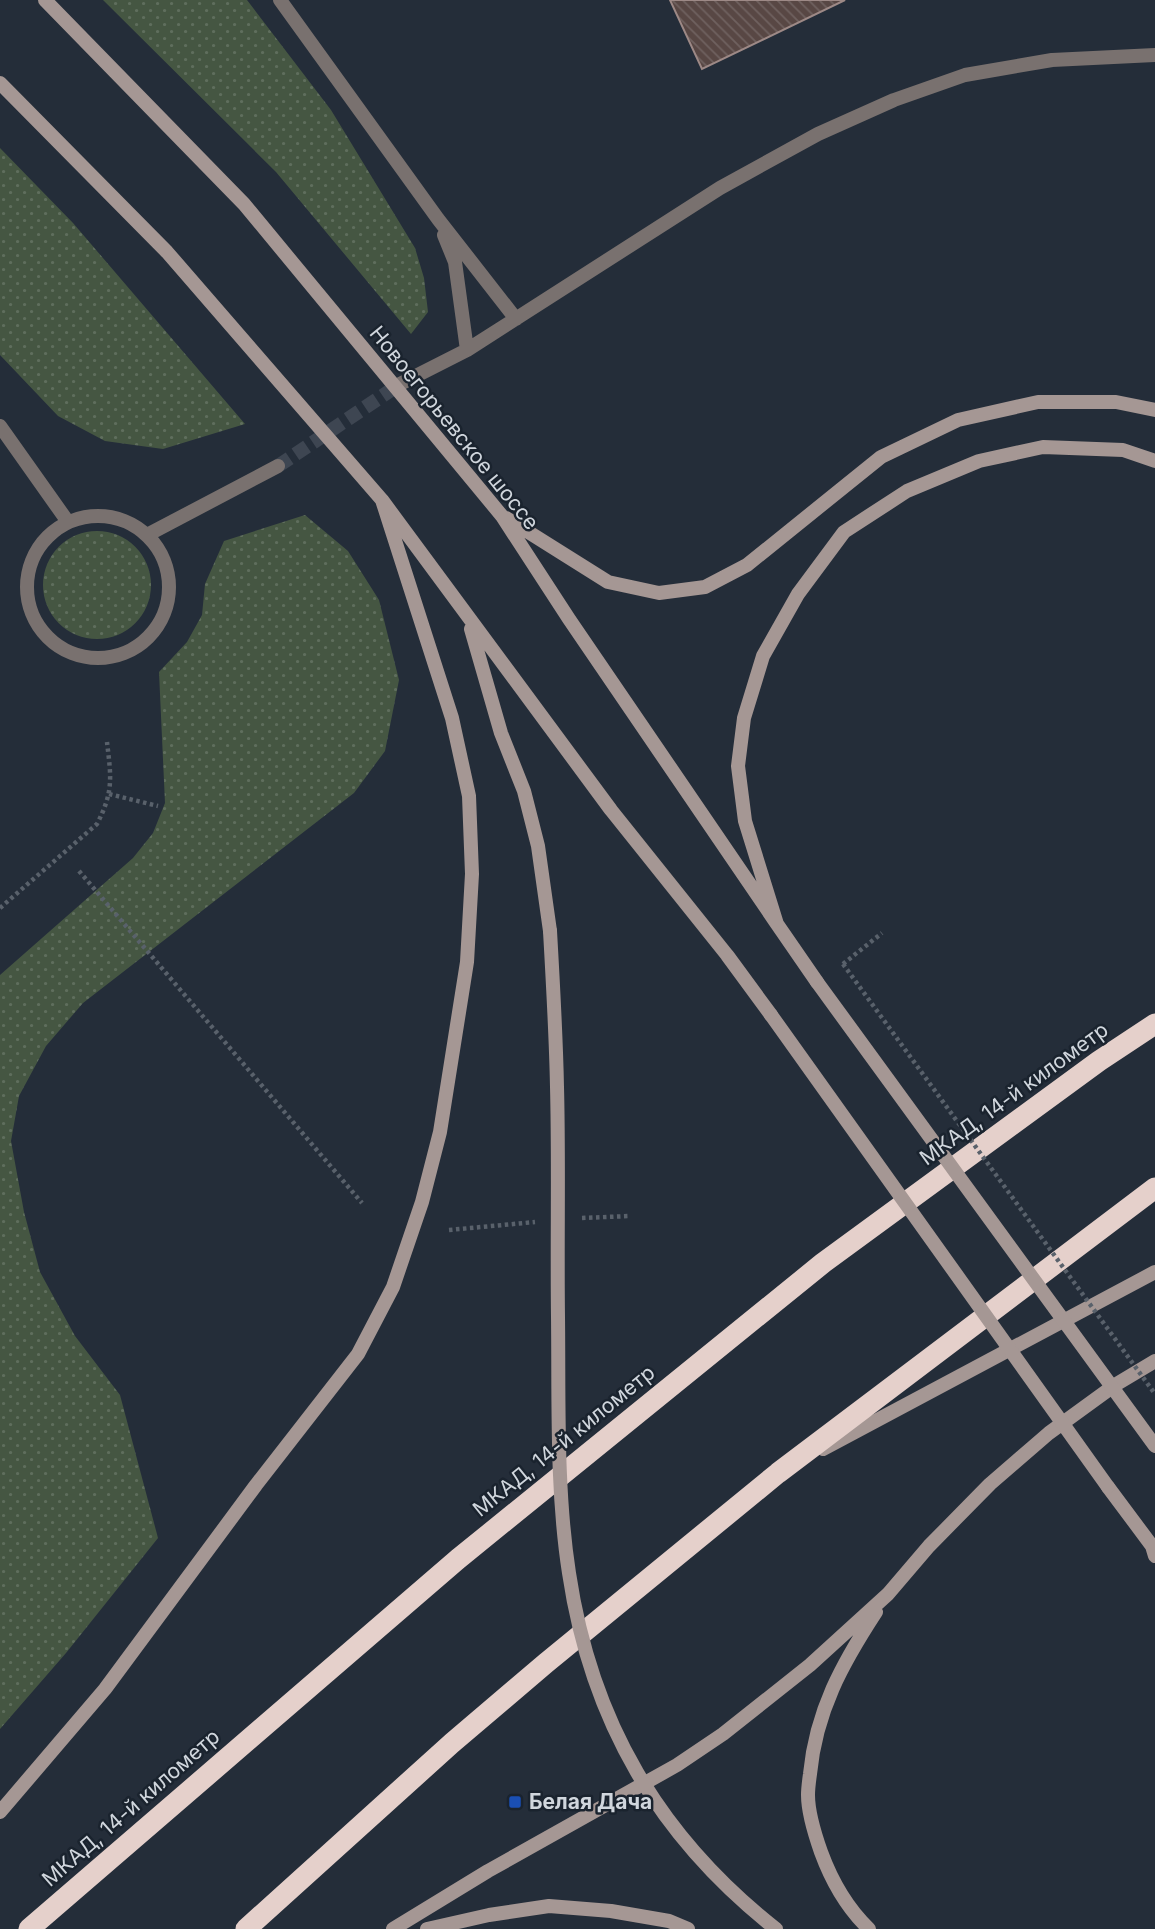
<svg xmlns="http://www.w3.org/2000/svg" width="1155" height="1929" font-family="Inter,sans-serif">
	<defs>
		<pattern id="grass-dots" width="8" height="8" patternUnits="userSpaceOnUse" patternTransform="scale(1.75)"><rect width="8" height="8" fill="#455642"/><path d="M2 2h.1M6 6h.1" fill="none" stroke="#5f6e5d" stroke-width="1.8" stroke-linecap="round"/></pattern>
		<pattern id="building-back-hatch" width="6" height="6" patternUnits="userSpaceOnUse" patternTransform="scale(1.75)"><rect width="6" height="6" fill="#584744"/><path d="M-1 5l2 2M0 0l6 6M5-1l2 2" fill="none" stroke="#6f615f"/></pattern>
	</defs>
	<rect width="100%" height="100%" fill="#242d39"/>
	<path fill="url(#grass-dots)" d="M103,0H247L331,110L415,248L424,278L428,312L411,334L276,172Z
		M0,148L73,223L245,424L163,449L105,441L58,416L0,355Z
		M305,515L348,551L379,600L399,680L385,751L354,793L83,1003L46,1046L19,1096L11,1141L24,1212L40,1272L75,1336L120,1395L158,1538L66,1653L0,1729V975L133,858L153,833L165,803L159,672L187,642L202,615L205,584L224,541Z
		M43 585a54 54 0 1 1 108 0a54 54 0 1 1-108 0Z"/>
	<path fill="url(#building-back-hatch)" stroke="#9d8986" stroke-width="2" d="M670,0H845L702,69Z"/>
	<g fill="none" stroke-linecap="round" stroke-linejoin="round">
		<path stroke="#3e4652" stroke-width="14" stroke-dasharray="14 7" stroke-linecap="butt" d="M278,466L400,384"/>
		<path stroke="#59616b" stroke-width="4.5" stroke-dasharray="3.5 3.5" stroke-linecap="butt" d="M109,794L158,806
			M79,871L362,1203
			M0,908L97,824C114,791 111,777 107,742
			M843,964L882,933
			M582,1218L630,1216
			M449,1230L535,1222"/>
		<path stroke="#79716f" stroke-width="14" d="M280,0L438,219L516,319
			M444,235L455,262L467,350
			M400,384L467,350L720,188L818,134L894,100L965,75L1052,60L1155,55
			M0,426L68,522
			M27 587a71 71 0 1 1 142 0a71 71 0 1 1-142 0Z
			M147,535L278,466"/>
		<path stroke="#a59794" stroke-width="14" d="M45,0L244,204L502,516L569,619L777,924
			M0,83L167,252L382,500L611,810L727,955L771,1015
			M506,518L608,582L659,593L705,587L747,565L881,457L958,420L1038,402H1116L1155,410
			M471,629L501,733L524,791L538,846L550,931
			M817,982L777,924L745,821L738,766L744,718L763,656L798,594L844,532L907,491L979,461L1043,447L1123,450L1155,461
			M823,1449L1155,1272
			M1108,1487L1152,1546L1155,1556
			M0,1812L105,1689L256,1485L358,1354L393,1287L422,1202L440,1132L467,962L472,874L469,796L452,718L382,500
			M393,1929L488,1871L677,1765L723,1734L810,1665L888,1594L929,1546L990,1484L1049,1433L1115,1385L1155,1361
			M427,1929L489,1915L549,1906L611,1911L669,1921L688,1929
			M869,1929C846,1907 832,1882 821,1852C815,1835 808,1814 808,1795C808,1788 809,1781 810,1774C816,1711 842,1664 876,1612"/>
		<path stroke="#e5d0cb" stroke-width="21" d="M29,1929L458,1559L823,1263L1099,1061L1155,1024
			M246,1929L452,1743L546,1663L778,1473L1155,1188"/>
		<path stroke="#59616b" stroke-width="4.5" stroke-dasharray="3.5 3.5" stroke-linecap="butt" d="M843,964L1155,1394"/>
		<path stroke="#a59794" stroke-width="14" d="M550,931C553,983 556,1035 557,1087C559,1163 557,1240 558,1317C559,1402 556,1489 569,1573C591,1721 659,1837 776,1929
			M817,982L1155,1446
			M771,1015L1108,1487"/>
	</g>
	<rect fill="#1a4fb4" stroke="#1a232e" stroke-width="2.5" x="508" y="1795" width="14" height="14" rx="3.5"/>
	<g text-anchor="middle" stroke-width="5" stroke-linejoin="round" paint-order="stroke">
		<g font-size="21" fill="#d0d6dd" stroke="#1a232e">
			<text transform="translate(454 428) rotate(51)" y="7">Новоегорьевское шоссе</text>
			<text transform="translate(1014 1094) rotate(-36)" y="7">МКАД, 14-й километр</text>
			<text transform="translate(564 1441) rotate(-39)" y="7">МКАД, 14-й километр</text>
			<text transform="translate(131 1808) rotate(-41)" y="7">МКАД, 14-й километр</text>
		</g>
		<g font-size="21" font-weight="bold" fill="#d0d6dd" stroke="#1a232e" text-anchor="start">
			<text x="529" y="1809">Белая Дача</text>
		</g>
	</g>
</svg>
